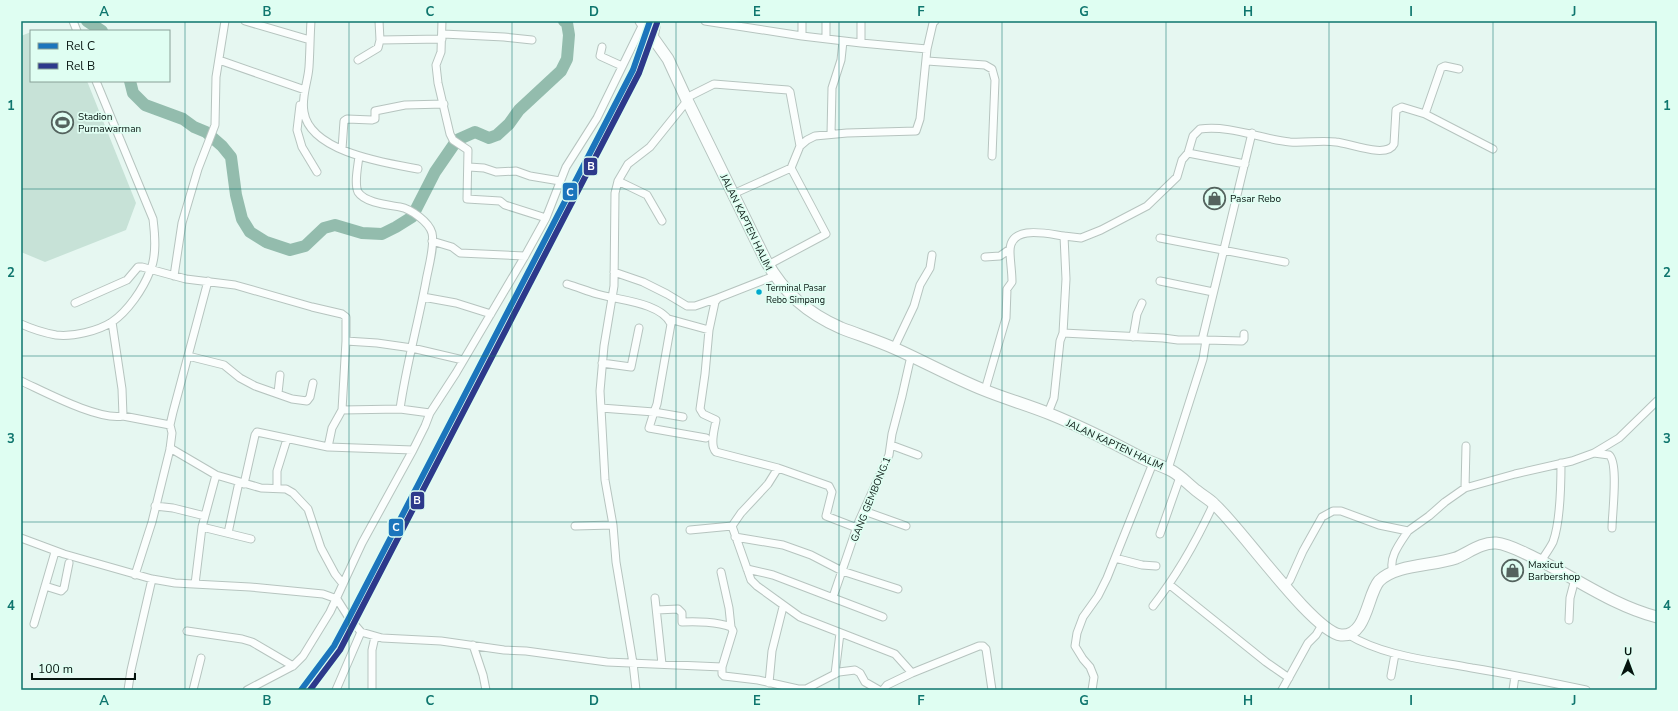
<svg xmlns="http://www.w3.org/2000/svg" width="1678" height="711" font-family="'Nunito Sans',sans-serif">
	<rect width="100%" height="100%" fill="#e6f7f1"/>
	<path fill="#c7e2d7" d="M31,32V81H87L136,203L126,230L45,262L21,252V36Z"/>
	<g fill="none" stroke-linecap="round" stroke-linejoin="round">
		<path stroke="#93bcad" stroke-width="12" d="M87,21L102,31
			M130,81L133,93L145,105L183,119L194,127L206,132L222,146L231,157L236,195L242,219L250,232L266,242L290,250L305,246L324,228L335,225L362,233L382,234L396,227L412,217L435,172L457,140L475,132L489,138L497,135L509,124L519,110L561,71L567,59L569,35L567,23L564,21"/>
		<defs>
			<path id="minor" d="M73,21L77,31
				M245,21L310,40
				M311,21C310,36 310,52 309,67C308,82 301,97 304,112C310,152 386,163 418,169
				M442,21L441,52L436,65L438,83L450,134L453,140L468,150L467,199L500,201L505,205L546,218
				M705,21L802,36L861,43L927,49L933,23L935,21
				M861,21V43
				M443,34L504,37L532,40
				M802,36V21
				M654,38L657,21
				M826,38V21
				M380,40L442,39
				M602,47L600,56L622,66
				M219,60L305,90
				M358,60L378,48L380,40L379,21
				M927,61L985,65L992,69L995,80L992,156
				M686,98L714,84L788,90L790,92L800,146
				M300,105L297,130L302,147L317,172
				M1425,114L1493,149
				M831,134L832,88L841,60L843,41
				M342,149L344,121L347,119L372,120L375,119V111L405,105L444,104
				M1188,153L1245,164
				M359,156C358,166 354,183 358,192C365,203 389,205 400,207C411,209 429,222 432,233C435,246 428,269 426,281C418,324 406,366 400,409
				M469,167L484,168L496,172L516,171L530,176L560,181
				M618,181L647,195L662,221
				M733,194L791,168L800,146L807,140L815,136L847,133L916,131L920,119L927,49
				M1160,238L1285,262
				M432,241L452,247L460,253L525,256
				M985,257L1000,256L1010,249
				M768,265L826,234L791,168
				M614,272L643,282L667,294L687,306H695L718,298
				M174,276L182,223L198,169L215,125L216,77L225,21
				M774,276L718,298L715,302L709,330L705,374L700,409L703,414L716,420C715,428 709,445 716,452L778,468L829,486L832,492L826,516L857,528
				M1160,281L1213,292
				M567,284C577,287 587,291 597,294C617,300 661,302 671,324L657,404L654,412L601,408
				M423,297L456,303L491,314
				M75,303L127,280L138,267H142L186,279L235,285L312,307L342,314L346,317V341L342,410L332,428L328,447
				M669,319L709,330
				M112,322L122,389L123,416
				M21,324C32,329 45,333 56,335C73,337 98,331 112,322C128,311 143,289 150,271C157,256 155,235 153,219L96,81
				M1063,333L1163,338L1178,340H1202
				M1133,337L1137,314L1142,303
				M1206,340L1242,341L1244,339V334
				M346,341L377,343L412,348L463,360
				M894,348L914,306L920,285L930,268L932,255
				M188,356L224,365L240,378L255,386L292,399L307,401L310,397L313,383
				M602,363L631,367L639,328
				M21,381C45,392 99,421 123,416L170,425
				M985,390L1006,318L1007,289L1012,282C1012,271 1010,261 1010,251C1010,224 1048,234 1064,236
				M278,393L280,375
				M342,410L400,409L430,413
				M1048,413L1054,398L1060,341L1063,333L1066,279L1064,236L1081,238L1101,230L1147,206L1177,177L1182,160L1188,153L1193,136L1200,129C1231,125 1260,139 1290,142C1306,143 1321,140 1336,142C1349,143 1387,159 1394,144L1396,110L1402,107L1425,114L1441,68L1445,66L1459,69
				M683,417L654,412L649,428L706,438
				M891,445L918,455
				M170,448L216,475L261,488L286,489L293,493L308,509L321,548L335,574L343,584
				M1594,453L1609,455C1619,463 1612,514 1612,528
				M778,468L768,484L741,513L732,526L751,580L757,586L800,617L895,654L912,673L887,685L883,690
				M1168,469L1203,359L1206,340H1202L1252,133
				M244,484L255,435L257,432L328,447L413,450
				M277,488V471L287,439
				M1465,488L1466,446
				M155,506L173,508L205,516
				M864,511L906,526
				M575,526L613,525
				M202,527L251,539
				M690,530L732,526
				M228,533L239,482
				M1160,534L1180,477
				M735,537L783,545L811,555L842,571L898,589
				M21,538L64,554L152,579L175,583L250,587L323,594L337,599L349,618L361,632L336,690
				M1115,558L1142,565L1156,566
				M1541,561C1545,555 1550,548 1553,542C1560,523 1561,483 1561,463
				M747,569L773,575L883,617
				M721,572L729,608L731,627
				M1393,572C1388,558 1400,543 1408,531
				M135,575L152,522L170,449L172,433L170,425L173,412L208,281
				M195,584L202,527L216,475
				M1170,585L1266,662L1289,678
				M45,586L61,591L64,588L69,563
				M1285,586L1290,580L1303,551L1322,517L1333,511H1341L1379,525L1408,531L1429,516L1445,502L1465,488L1515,474L1572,461L1594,453L1619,438L1657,401
				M833,597L859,521L889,455L892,434L902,396L911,356
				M655,598L662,664
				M1153,606C1178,574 1197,540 1214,503
				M657,610L678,609L682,613V622C696,621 718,622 731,627L733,631L722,667
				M1569,620L1570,598L1575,579
				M34,624L55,552
				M187,631L242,639L252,642L293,666
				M361,632L382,638L441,641L504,650L526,651L607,662L722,667V674L724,676L758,680L798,689H806L839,672L855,670L860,673L865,682L879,690
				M1347,634C1385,657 1430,660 1472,668C1510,674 1548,682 1586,690
				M473,645L483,675L486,690
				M912,673L979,646H983L986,649L992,690
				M835,674L840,633
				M1391,676L1395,654
				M769,683L772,651L783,607
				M128,690L131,670L152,579
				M193,690L201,658
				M247,690L293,666L303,656L330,612L362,543L413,450L425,426L430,413L456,373L525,256L546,218L566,167L597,118L644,22
				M372,690V650L375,637
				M636,690L633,663L616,562L613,525L605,480L600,391L604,346L614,286L615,193L618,181L628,164L650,147L687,101
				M1092,690L1094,677L1090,667L1083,659L1075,646L1077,633L1083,617L1098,596L1107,578L1153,463
				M1282,690L1308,643L1316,635L1322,625
				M1513,690L1515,676"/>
			<path id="primary" d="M641,21L668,59L686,98L766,261C784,293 807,313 841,328C859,335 878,341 896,349C925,362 954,378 984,390C1006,399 1028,405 1050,414C1082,427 1112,442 1142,458C1152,463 1163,466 1172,471C1181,476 1189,485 1197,491C1203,496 1209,499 1214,504C1240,527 1313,632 1341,635C1367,637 1367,595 1379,581C1396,564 1433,566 1456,558C1468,553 1482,542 1496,543C1508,544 1520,551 1531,556C1573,576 1611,605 1657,617"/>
		</defs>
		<use href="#minor" stroke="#b6c4bf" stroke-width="9"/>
		<use href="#primary" stroke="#b6c4bf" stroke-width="13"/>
		<use href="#minor" stroke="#fbfefd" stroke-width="7"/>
		<use href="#primary" stroke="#fbfefd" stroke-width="11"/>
		<defs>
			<path id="rail-1" d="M301,690L334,646L349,618L633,70L650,21"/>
			<path id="rail-2" d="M310,690L340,650L355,621L639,73L657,23"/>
		</defs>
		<use href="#rail-1" stroke="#dffef2" stroke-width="9"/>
		<use href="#rail-2" stroke="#dffef2" stroke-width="9"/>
		<use href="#rail-1" stroke="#1c75bc" stroke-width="6"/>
		<use href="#rail-2" stroke="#2d398b" stroke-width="6"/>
	</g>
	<path fill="none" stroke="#0f766e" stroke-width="1" stroke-opacity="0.55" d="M185,21V690M349,21V690M512,21V690M676,21V690M839,21V690M1002,21V690M1166,21V690M1329,21V690M1493,21V690M21,189H1657M21,356H1657M21,522H1657"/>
	<defs>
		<symbol id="stadium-ring" viewBox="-11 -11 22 22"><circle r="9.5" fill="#dffef2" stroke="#54635e" stroke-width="1.5"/><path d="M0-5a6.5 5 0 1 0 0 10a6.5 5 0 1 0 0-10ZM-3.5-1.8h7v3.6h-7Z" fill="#54635e"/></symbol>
		<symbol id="shop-ring" viewBox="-11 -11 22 22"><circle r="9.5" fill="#dffef2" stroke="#54635e" stroke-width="1.5"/><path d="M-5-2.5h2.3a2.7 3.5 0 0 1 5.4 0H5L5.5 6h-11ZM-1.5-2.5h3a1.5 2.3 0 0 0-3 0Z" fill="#54635e"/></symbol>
	</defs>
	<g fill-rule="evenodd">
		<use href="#stadium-ring" x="50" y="110" width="25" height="25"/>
		<use href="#shop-ring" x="1202" y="186" width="25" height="25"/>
		<use href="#shop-ring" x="1500" y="558" width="25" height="25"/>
	</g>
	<circle fill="#00a9ce" stroke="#dffef2" stroke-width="1.5" cx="759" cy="292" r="3.5"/>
	<g text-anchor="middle" stroke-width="3.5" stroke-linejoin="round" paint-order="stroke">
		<g font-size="9" fill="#06140f" stroke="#dffef2" text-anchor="start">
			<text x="766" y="291">Terminal Pasar<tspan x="766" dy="12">Rebo Simpang</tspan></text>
		</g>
		<g font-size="10" fill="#06140f" stroke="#dffef2" text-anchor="start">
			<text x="78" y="120">Stadion<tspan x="78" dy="12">Purnawarman</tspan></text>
			<text x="1230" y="202">Pasar Rebo</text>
			<text x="1528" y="568">Maxicut<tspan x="1528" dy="12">Barbershop</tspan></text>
		</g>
		<g font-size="10" fill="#06140f" stroke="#dffef2">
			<text transform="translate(747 222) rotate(64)" y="4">JALAN KAPTEN HALIM</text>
			<text transform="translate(1115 444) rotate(25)" y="4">JALAN KAPTEN HALIM</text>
			<text transform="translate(870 499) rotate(-68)" y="4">GANG GEMBONG.1</text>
		</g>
	</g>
	<g stroke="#dffef2" stroke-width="1.5">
		<rect x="583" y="157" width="15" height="19" rx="4" fill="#2d398b"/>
		<rect x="562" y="182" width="16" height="19" rx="4" fill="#1c75bc"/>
		<rect x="410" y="491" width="15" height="19" rx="4" fill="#2d398b"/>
		<rect x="388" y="518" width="16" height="19" rx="4" fill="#1c75bc"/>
	</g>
	<g font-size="11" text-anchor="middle" font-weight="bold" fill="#fff">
		<text x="591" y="170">B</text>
		<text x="570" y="196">C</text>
		<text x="417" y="504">B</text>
		<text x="396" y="531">C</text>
	</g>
	<rect width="1678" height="711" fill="none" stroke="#dffef2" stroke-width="44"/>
	<rect x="30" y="30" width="140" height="52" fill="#dffef2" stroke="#88a097"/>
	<rect x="38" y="43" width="20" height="6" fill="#1c75bc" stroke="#88a097"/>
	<text x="66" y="50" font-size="12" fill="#06140f">Rel C</text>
	<rect x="38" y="63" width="20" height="6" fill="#2d398b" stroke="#88a097"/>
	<text x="66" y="70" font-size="12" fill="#06140f">Rel B</text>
	<g transform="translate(1628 661) rotate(1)" stroke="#dffef2" stroke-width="3" paint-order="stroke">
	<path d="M0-3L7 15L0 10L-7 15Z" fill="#06140f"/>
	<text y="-6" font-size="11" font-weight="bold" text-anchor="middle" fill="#06140f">U</text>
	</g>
	<path d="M32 673v6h103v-6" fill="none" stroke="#06140f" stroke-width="2"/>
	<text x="38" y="673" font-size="12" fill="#06140f" stroke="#dffef2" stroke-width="3" paint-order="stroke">100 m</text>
	<rect x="22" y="22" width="1634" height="667" fill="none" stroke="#0f766e" stroke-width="1.5"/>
	<g font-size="13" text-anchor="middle" font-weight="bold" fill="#0f766e">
		<text x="104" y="16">A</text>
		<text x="267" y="16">B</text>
		<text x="430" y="16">C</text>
		<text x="594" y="16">D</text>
		<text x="757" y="16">E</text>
		<text x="921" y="16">F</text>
		<text x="1084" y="16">G</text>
		<text x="1248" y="16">H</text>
		<text x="1411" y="16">I</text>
		<text x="1574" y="16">J</text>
		<text x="11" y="110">1</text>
		<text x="1667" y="110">1</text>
		<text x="11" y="277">2</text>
		<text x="1667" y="277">2</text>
		<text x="11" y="443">3</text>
		<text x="1667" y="443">3</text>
		<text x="11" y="610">4</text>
		<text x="1667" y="610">4</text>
		<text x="104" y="705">A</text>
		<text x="267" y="705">B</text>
		<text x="430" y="705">C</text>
		<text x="594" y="705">D</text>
		<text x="757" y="705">E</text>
		<text x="921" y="705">F</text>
		<text x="1084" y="705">G</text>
		<text x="1248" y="705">H</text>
		<text x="1411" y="705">I</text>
		<text x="1574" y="705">J</text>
	</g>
</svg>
